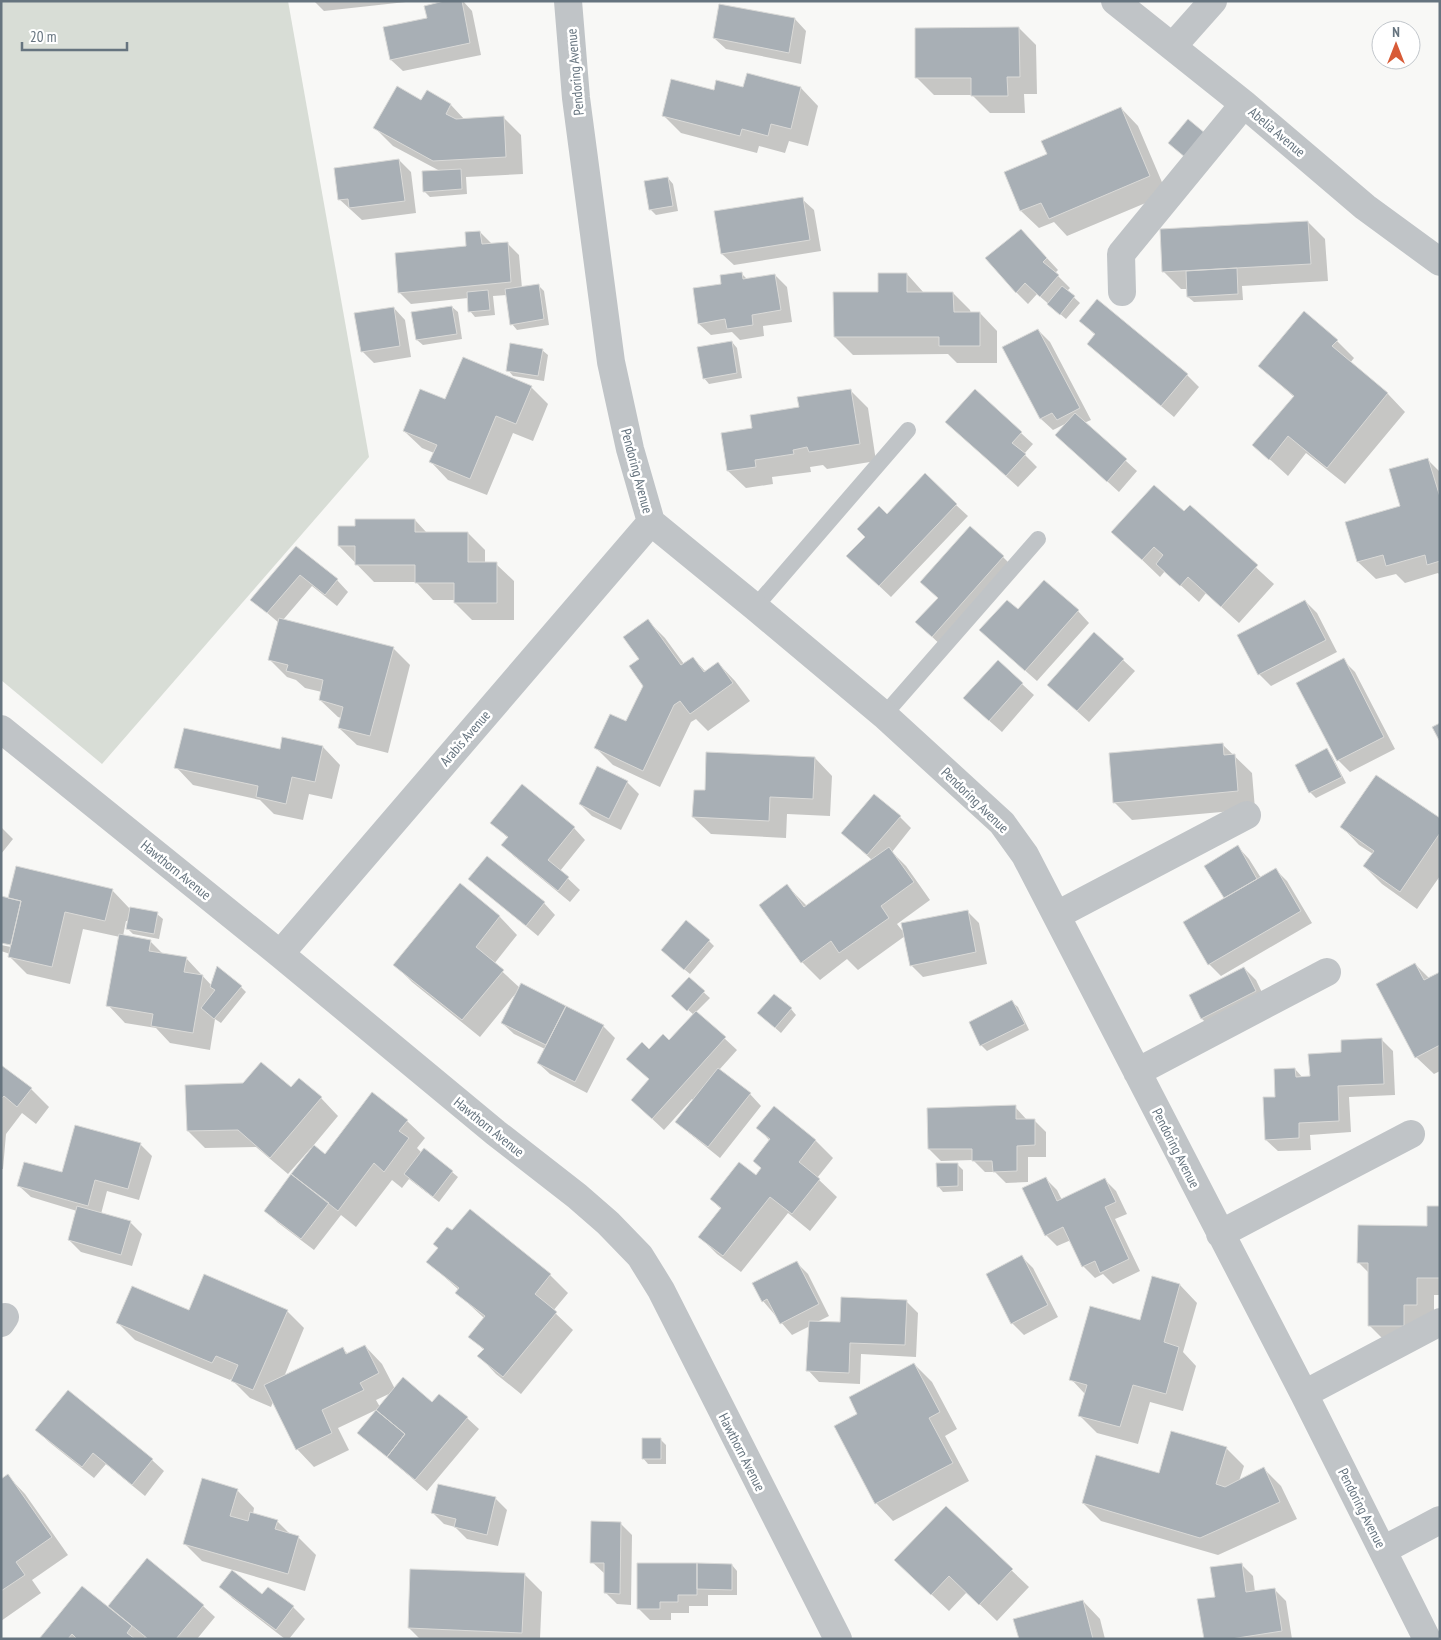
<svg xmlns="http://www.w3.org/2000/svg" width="1441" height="1640" font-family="'PT Sans Narrow',sans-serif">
	<rect width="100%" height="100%" fill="#f8f8f6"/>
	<path fill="#d8ddd6" d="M1,1H288L369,457L102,764L1,680Z"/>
	<path fill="#0003" fill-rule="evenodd" d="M314,1H415L324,11Z
		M449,1H463L472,11L481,55L403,71L391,60Z
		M795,19L806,31L801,64L726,49L714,38Z
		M1019,28L1036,45L1037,94H1024L1025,113H990L972,95H934L917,78Z
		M744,88H801L818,106L808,146L789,141L785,153L759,146L757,153L681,133L664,116L715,91Z
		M427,92L451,105L465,120L503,117L521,135L523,174L466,177L467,194L430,197L424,191L440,171L393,146L375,128L422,102Z
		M1121,108L1138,126L1167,194L1067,236L1054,222L1039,228L1021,211L1006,173L1048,155Z
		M399,160L411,172L416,213L362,220L339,199Z
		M668,178L673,184L678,211L656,215L651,210Z
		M802,199L814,210L821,251L734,265L722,254Z
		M1308,222L1325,239L1328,281L1242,286L1243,300L1194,302L1188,297V289H1181L1164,272Z
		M1021,230L1058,270L1055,273L1070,288L1067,291L1080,303L1066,319L1037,294L1028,304L1016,292Z
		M480,232L492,244L507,243L519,255L522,288L538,285L544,291L549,325L517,330L512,324L507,295L493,296L495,315L475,317L470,311L468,298L411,304L399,292L468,247Z
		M741,273L748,280L775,275L787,287L792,322L763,326L764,336L740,340L732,332L711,335L699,324L722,285Z
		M907,274L924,293H953L970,310L971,313H980L997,331V363H957L948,354L853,355L835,337L879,293Z
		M452,307L458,312L462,339L423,345L417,340Z
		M394,308L405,320L411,357L374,363L362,351Z
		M1081,321L1187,375L1199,387L1174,417L1100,355L1088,344L1095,335Z
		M1038,330L1050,342L1091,420L1084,423L1137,471L1119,492L1056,435L1067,423L1053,430L1041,419L1004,348Z
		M1337,341L1354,358L1350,363L1388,394L1405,412L1345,484L1306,453L1288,476L1254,445L1294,397L1260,366Z
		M732,342L737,348L742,378L709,384L704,378Z
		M542,350L548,355L544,381L513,376L508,370Z
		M531,387L548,404L533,441L513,433L487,495L448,480L431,462L434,453L422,448L404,431Z
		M850,390L868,408L876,461L827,469L823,465L810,467L811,472L772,477L773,484L746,488L728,471L754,429L801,408Z
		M975,391L1033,444L1024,454L1037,467L1018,487L958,433Z
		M1428,460L1440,472V575L1438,573L1405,583L1396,574L1376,579L1358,562L1347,523L1401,507Z
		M956,505L968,516L891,597L860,568Z
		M1190,507L1274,584L1239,623L1206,593L1199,602L1165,571L1160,577L1113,532L1184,513Z
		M415,520L427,533H468L485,550V564H496L514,581V620H472L455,603V600H433L416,582H374L339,546L356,527Z
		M296,548L337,580L348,592L337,606L312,586L283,620L393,648L410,665L388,753L357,745L339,728L341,718L338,717L320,700L322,692L305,688L296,680L287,677L270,660L279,623L252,600Z
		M1003,557L1015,569L944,648L929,634Z
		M1305,601L1317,613L1337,652L1271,686L1259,674L1239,635Z
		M1018,611H1078L1089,623L1037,681L993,642Z
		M648,621L665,638L684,664L693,658L706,672L718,663L735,681L750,701L708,731L696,719L691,722L660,787L613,765L596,748L626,723L644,686L641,660Z
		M1123,660L1135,671L1089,722L1048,685Z
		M1343,660L1355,672L1395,749L1350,772L1338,760Z
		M998,662L1034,695L1002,732L977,710Z
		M283,738L323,747L340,765L332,799L309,794L303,820L274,814L260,800L193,785L176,767L281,751Z
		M1222,744L1252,773L1255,809L1132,820L1114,802Z
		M1327,750L1332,756L1346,783L1316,798L1310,792L1296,765Z
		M815,758L832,776L830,816L787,814L786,838L711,834L693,817L706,792Z
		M627,782L639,794L621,830L592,816L580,804Z
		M522,786L574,828L585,840L560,871L580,890L570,902L515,857L503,845L509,839L492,823Z
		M900,817L911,828L892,852L906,866L930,900L897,924L905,934L967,911L979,923L987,964L923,977L911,965L905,936L858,970L847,959L820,980L802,962L787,886L807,906L872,860L842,833Z
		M1440,819V876L1417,909L1382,884L1364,866L1373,854L1359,845L1342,827Z
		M1,827L13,839L1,854Z
		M1238,847L1249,859L1261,878L1276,870L1287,881L1312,923L1221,976L1209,964L1185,923L1225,899L1205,866Z
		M470,879L544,903L555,915L538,936L482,890Z
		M460,885L500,917L517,935L494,964L520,988L522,985L603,1026L615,1038L587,1093L550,1074L538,1063L545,1049L514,1034L502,1023L516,993L480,1037L412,982L395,965Z
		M112,890L130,909L157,914L163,919L159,939L133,934L127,928L128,921H126L123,936L150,941L164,955L186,958L212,986L241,987L246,992L221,1023L215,1019L210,1050L170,1043L156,1028L125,1023L108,1005L120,937L83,929L70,984L27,974L9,956L10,954L1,951V945L16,948L9,899Z
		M709,941L714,946L690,974L668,956Z
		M1415,964L1430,979L1440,974V1071L1434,1074L1416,1057Z
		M1244,968L1256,980L1267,1003L1214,1030L1202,1019L1191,996Z
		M689,979L710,998L696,1012L737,1050L719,1070L750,1094L761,1106L720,1158L689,1133L677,1122L694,1100L692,1099L664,1130L632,1100L650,1080V1051L669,1042L694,1015L678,1001Z
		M1012,1002L1018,1007L1029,1030L987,1051L981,1045Z
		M791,1009L796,1015L781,1033L765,1019Z
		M1382,1040L1393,1051L1395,1095L1349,1097L1351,1132L1310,1135L1311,1150L1278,1151L1266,1140L1277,1098L1295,1069L1303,1078L1311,1077L1342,1053Z
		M1,1066L31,1089L49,1107L36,1124L22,1113L6,1134L3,1169H1Z
		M291,1088L321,1098L338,1116L313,1146L325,1155L372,1094L407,1121L425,1138L417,1148L422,1153L452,1172L458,1177L439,1202L409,1179L402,1188L392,1180L356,1227L341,1215L314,1250L277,1222L266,1210L312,1150L311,1148L288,1174L256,1147L205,1148L188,1131Z
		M1015,1107L1027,1120H1034L1046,1132V1157H1028V1182L1006,1183L995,1172H985L973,1160L941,1161L929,1149Z
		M774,1108L816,1141L833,1158L817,1178L837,1197L810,1231L788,1213L741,1272L717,1254L700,1237L721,1209L711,1199L756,1177L762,1169L770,1141L758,1128Z
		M140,1144L152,1156L139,1200L107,1191L101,1214L130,1222L142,1234L132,1266L81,1252L69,1240L77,1211L31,1197L19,1186L63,1174Z
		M957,1164L963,1170V1191L943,1192L938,1186Z
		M1045,1178L1057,1190L1062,1200L1104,1179L1116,1191L1127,1214L1115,1219L1140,1271L1113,1284L1103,1274L1095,1278L1083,1266L1071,1240L1057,1246L1046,1235Z
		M1440,1208V1295H1434V1322L1387,1343L1370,1326V1274L1359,1263L1428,1227Z
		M470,1211L550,1275L568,1293L553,1311L573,1330L521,1394L496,1374L479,1356L484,1350L470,1337L484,1318L457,1293L459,1290L428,1262Z
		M1022,1257L1033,1268L1058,1317L1024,1335L1012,1323Z
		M797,1263L808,1274L829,1316L817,1322L841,1323L906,1301L918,1313L916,1357L861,1354L860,1384L819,1382L808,1370L810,1326L792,1335L763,1301Z
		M1153,1278L1180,1285L1197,1303L1183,1352L1196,1366L1183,1411L1150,1402L1138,1444L1097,1433L1079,1415L1085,1394L1071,1379L1141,1322Z
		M287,1311L304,1328L284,1377L343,1349L348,1354L365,1346L382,1364L395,1389L467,1418L479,1429L427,1491L393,1462L378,1409L338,1428L349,1450L314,1467L297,1449L273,1402L271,1407L250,1398L231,1379L230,1380L135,1340L117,1322L190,1312ZM391,1393L380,1407L376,1400Z
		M914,1364L932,1382L957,1429L945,1436L969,1481L893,1521L876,1503L859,1414Z
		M68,1392L152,1460L164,1471L145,1496L106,1464L94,1478L49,1442L37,1430Z
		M660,1439L666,1445V1464H648L643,1458Z
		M1226,1448L1244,1466L1239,1481L1264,1469L1281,1486L1297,1519L1218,1555L1101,1521L1083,1503Z
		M8,1476L25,1494L68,1555L32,1580L41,1593L1,1621V1481Z
		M237,1490L254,1508L253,1514L277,1521L291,1535L298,1537L316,1555L305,1591L202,1561L184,1543Z
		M495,1498L507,1510L498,1546L467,1539L455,1527L444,1524L432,1512Z
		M946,1508L1029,1587L997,1621L967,1592L949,1611L914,1578Z
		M620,1523L632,1535L631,1605L617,1604L605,1592V1574L592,1562Z
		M147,1560L203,1606L215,1617L197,1639H147L145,1637L143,1639H40L108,1608Z
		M1241,1564L1253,1576L1255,1592L1274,1589L1286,1601L1292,1639H1205L1216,1598Z
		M732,1565L737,1571V1595H708V1606H689V1613H671V1620H650L638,1608Z
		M524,1574L542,1592L540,1639H420L409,1628Z
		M221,1586L263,1596L268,1588L293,1607L305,1619L289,1639H285L232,1598Z
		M1083,1601L1100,1619L1105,1639H1020Z"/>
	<path fill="#a8afb5" stroke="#dadad8" d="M444,1H462L470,43L390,60L383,27L427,18L424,6Z
		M719,4L795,18L789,53L713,38Z
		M1019,27L1020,77H1007L1008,96H971V78H915V28Z
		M747,73L801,87L791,129L771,124L768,136L742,129L740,136L662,116L671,79L714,90L716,80L743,87Z
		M397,86L421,100L427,90L451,104L446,114L456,119L504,116L506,157L433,161L373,128Z
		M1121,107L1150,176L1049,219L1041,203L1020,211L1004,172L1047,154L1041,141Z
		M1188,119L1206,134L1186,158L1168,143Z
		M399,159L405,201L349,208L348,199L338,200L334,168Z
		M461,169L462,189L423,192L422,171Z
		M668,177L673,206L649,210L644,181Z
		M803,197L810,240L721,254L714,211Z
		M1308,221L1311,264L1162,272L1160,229Z
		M1021,229L1047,258L1043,262L1059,275L1040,297L1025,283L1016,293L985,258Z
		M480,231L482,244L508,242L511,282L398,293L395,253L466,246L465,232Z
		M1237,268L1238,294L1187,297L1186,271Z
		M742,272L743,279L775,274L781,310L752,315L753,325L727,329L725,319L698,324L693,288L721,284L720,275Z
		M878,273H907V292H953L954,312H980V346H939V337H834L833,292H878Z
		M539,284L544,319L510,325L505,289Z
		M1062,286L1075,296L1060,315L1047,304Z
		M488,290L490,310L468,312L467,292Z
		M1097,299L1188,374L1161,406L1087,344L1095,334L1079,321Z
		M452,306L457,334L416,340L411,312Z
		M394,307L400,346L361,352L354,313Z
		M1304,311L1338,340L1332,346L1388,393L1327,468L1288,436L1269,460L1252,445L1294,396L1258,366Z
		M1038,329L1080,408L1057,420L1052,413L1040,419L1002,347Z
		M732,341L737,373L703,379L697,347Z
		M510,343L543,349L538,376L506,371Z
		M463,357L532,386L516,424L496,416L470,479L429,462L437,445L403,431L420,389L445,399Z
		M851,389L860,444L809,452L807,447L793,450L794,454L755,460L756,467L727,471L721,433L752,428L750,415L799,407L797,397Z
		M975,389L1022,432L1012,443L1026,454L1006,476L945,422Z
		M1075,413L1127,459L1107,482L1055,435Z
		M1428,458L1440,497V561L1427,565L1425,555L1386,566L1383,555L1357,562L1345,522L1400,506L1389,469Z
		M925,473L957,504L879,586L846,556L865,537L857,529L879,506L887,514Z
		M1154,485L1184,511L1190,505L1258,565L1221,607L1188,577L1180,586L1156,564L1163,555L1154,547L1142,560L1111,532Z
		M355,519H415V532H468V562H497V603H454V583H415V565H355V546H338V526H355Z
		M970,526L1004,556L932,637L915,622L938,598L920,582Z
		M296,546L338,579L325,595L300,575L267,613L250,600Z
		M1044,580L1079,610L1025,671L979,630L1007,600L1018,609Z
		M1305,600L1326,640L1258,675L1237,635Z
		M279,618L394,647L370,736L338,728L343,707L319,700L323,680L286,671L288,665L268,660Z
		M648,619L681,665L693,657L704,672L718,662L733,683L690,714L680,701L674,705L643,771L594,748L610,714L626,721L643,686L629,666L639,659L623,637Z
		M1094,632L1124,659L1077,711L1047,685Z
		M1344,658L1384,737L1337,761L1296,683Z
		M998,660L1023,683L989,721L963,698Z
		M1440,723V742L1432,727Z
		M184,728L280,749L282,737L323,746L315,782L292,777L286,804L256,797L258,786L174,768Z
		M1223,743L1224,755L1235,754L1238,791L1113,803L1109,753Z
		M1327,748L1342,777L1309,793L1295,765Z
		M706,752L815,757L813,799L770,797L769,821L692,817L694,790H705Z
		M597,766L628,781L609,819L579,804Z
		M1376,775L1440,818V833L1400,892L1363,866L1374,851L1340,827Z
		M522,784L575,827L548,860L569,877L558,891L501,845L508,837L490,823Z
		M874,794L901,816L867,855L841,833Z
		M1238,845L1257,879L1224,898L1204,866Z
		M889,847L914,882L881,906L889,918L839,953L831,941L801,963L759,905L787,884L804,907Z
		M487,856L545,902L526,926L468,879Z
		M16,866L113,889L105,921L65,912L52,967L8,957L21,901L8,898Z
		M1276,868L1301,911L1208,965L1183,922Z
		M460,883L500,916L476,947L504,970L462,1020L393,965Z
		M1,896L21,901L11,945L1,943Z
		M130,907L158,912L154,934L126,929Z
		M968,910L976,952L910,966L901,923Z
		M686,920L710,940L684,970L661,950Z
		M119,934L151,940L149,951L187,957L184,972L203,975L193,1033L151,1026L153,1014L106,1006Z
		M1415,963L1424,980L1440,972V1045L1415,1058L1376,984Z
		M217,966L242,986L214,1019L201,1008L215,990L210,987Z
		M1244,967L1256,991L1201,1019L1189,995Z
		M689,977L705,991L687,1011L671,996Z
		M521,983L566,1006L546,1045L501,1023Z
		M774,994L792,1008L775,1028L757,1013Z
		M1012,1000L1025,1024L980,1046L969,1022Z
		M566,1006L604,1025L575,1082L537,1063Z
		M696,1011L726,1037L652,1119L631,1100L649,1079L626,1059L642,1042L649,1049L663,1034L669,1040Z
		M1382,1038L1384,1084L1338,1086L1339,1121L1299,1123V1138L1265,1140L1263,1097H1275L1274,1069L1295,1068L1296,1077L1310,1076L1308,1054L1341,1052V1040Z
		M261,1062L291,1087L299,1078L322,1097L270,1158L238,1130L187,1131L185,1085L243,1083Z
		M1,1065L32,1088L17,1107L4,1096L1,1099Z
		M718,1068L751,1093L708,1147L675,1122Z
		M372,1092L408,1120L399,1131L409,1138L384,1172L374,1163L338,1211L291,1174L314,1145L325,1154Z
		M1016,1105V1119H1035V1145L1017,1146V1171L993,1172L992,1161H972V1149H928L927,1108Z
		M774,1106L816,1140L799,1162L820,1179L792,1214L770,1197L723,1256L698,1237L721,1208L710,1199L739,1162L756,1175L761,1168L753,1161L770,1139L756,1128Z
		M75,1125L141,1143L128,1189L95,1180L88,1206L17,1186L24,1162L62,1172Z
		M424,1148L453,1171L433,1197L404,1174Z
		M936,1163H958V1186L937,1187Z
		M291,1174L329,1203L301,1239L264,1211Z
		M1046,1177L1057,1201L1105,1178L1116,1202L1105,1207L1129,1259L1100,1273L1095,1261L1082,1267L1063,1227L1045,1236L1022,1188Z
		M77,1206L131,1221L121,1255L68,1240Z
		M1427,1206H1440V1278H1417V1305H1404V1326H1368V1263H1357L1358,1225L1427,1226Z
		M470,1209L551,1274L535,1294L557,1312L503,1377L477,1356L484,1349L468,1337L485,1316L455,1293L459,1288L426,1262L438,1248L433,1244L447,1227L452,1230Z
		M1022,1255L1048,1305L1011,1324L986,1274Z
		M797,1261L819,1304L780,1324L767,1299L762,1302L752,1283Z
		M204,1274L288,1310L253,1390L231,1381L238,1365L216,1356L212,1363L116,1323L132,1286L189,1310Z
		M1152,1276L1180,1284L1164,1342L1179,1347L1166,1394L1133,1385L1120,1427L1078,1416L1087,1385L1069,1380L1090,1306L1140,1320Z
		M841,1297L907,1300L905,1345L850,1343L849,1373L806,1371L809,1321L840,1322Z
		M365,1345L379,1373L360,1383L364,1390L322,1410L332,1433L296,1450L264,1385L343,1347L346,1354Z
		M914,1363L940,1412L929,1418L953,1463L875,1504L834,1426L857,1414L849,1397Z
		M403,1377L432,1402L439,1394L468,1417L415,1480L387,1457L405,1434L376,1410Z
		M68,1390L153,1459L132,1485L93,1453L82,1467L35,1430Z
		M376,1410L405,1434L387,1457L357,1433Z
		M1171,1431L1227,1447L1216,1484L1225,1487L1264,1467L1280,1502L1200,1538L1082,1503L1096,1455L1159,1473Z
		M642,1438H661V1459H642Z
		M8,1474L52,1537L16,1562L25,1575L1,1591V1479Z
		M202,1478L238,1489L230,1516L248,1521L250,1512L278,1520L275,1529L299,1536L288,1574L183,1544Z
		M438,1484L496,1497L487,1535L454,1527L456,1519L431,1513Z
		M946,1506L1013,1569L979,1605L949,1576L931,1595L894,1560Z
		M591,1521L621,1522L620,1594L604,1593V1563H590Z
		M147,1558L204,1605L176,1639H148L108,1606Z
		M637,1563H697V1595H678V1602H660V1609H637Z
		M697,1563L732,1564V1590L697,1589Z
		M1242,1563L1246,1592L1275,1588L1282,1631L1231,1639H1204L1197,1599L1215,1597L1210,1567Z
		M410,1569L525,1573L522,1633L408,1628Z
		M232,1570L262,1594L268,1587L294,1606L276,1630L219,1587Z
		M82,1586L132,1626L127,1633L135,1639H77L72,1634L68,1639H39Z
		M1083,1600L1093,1639H1019L1013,1619Z"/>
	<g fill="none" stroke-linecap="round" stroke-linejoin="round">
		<path stroke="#c0c4c7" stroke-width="16" d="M755,607L908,430
			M884,715L1038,539"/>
		<path stroke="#c0c4c7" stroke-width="28" d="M568,1L576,98L611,362L630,449L651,522L755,607L884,715L1002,823L1025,855L1304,1394L1427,1639
			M1115,1L1244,104L1365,207L1440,262
			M1173,46L1213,1
			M1122,292L1121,254L1244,104
			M1,729L280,954L496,1133L577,1196L608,1223L640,1256L661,1290L838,1639
			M1057,915L1247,815
			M280,954L651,522
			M1137,1072L1327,972
			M1220,1234L1411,1134
			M1,1323L5,1317
			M1304,1394L1440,1322
			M1383,1550L1440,1520"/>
	</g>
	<g text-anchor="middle" stroke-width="5" stroke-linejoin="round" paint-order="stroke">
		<g font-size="14" fill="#66747f" stroke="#fff">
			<text transform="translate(575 72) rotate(-95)" y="5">Pendoring Avenue</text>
			<text transform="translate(1277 132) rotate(40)" y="5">Abelia Avenue</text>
			<text transform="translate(637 471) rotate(75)" y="5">Pendoring Avenue</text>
			<text transform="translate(465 738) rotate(-49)" y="5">Arabis Avenue</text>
			<text transform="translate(975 800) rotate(44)" y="5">Pendoring Avenue</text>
			<text transform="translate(176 870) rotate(39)" y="5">Hawthorn Avenue</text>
			<text transform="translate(489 1127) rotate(39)" y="5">Hawthorn Avenue</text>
			<text transform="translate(1176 1148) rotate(63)" y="5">Pendoring Avenue</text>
			<text transform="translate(742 1452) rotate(63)" y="5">Hawthorn Avenue</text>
			<text transform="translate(1362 1508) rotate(63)" y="5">Pendoring Avenue</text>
		</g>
	</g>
	<rect width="1441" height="1640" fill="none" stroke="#66747f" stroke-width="5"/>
	<g transform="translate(1396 45)"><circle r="24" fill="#ffffff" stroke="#c2c7cc"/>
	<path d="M0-4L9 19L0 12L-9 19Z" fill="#d85b37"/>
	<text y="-8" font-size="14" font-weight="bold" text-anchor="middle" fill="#66747f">N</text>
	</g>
	<path d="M22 42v8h105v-8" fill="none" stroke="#66747f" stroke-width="2.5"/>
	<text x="30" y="42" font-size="15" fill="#66747f" stroke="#ffffff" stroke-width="4" paint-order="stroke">20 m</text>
</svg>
